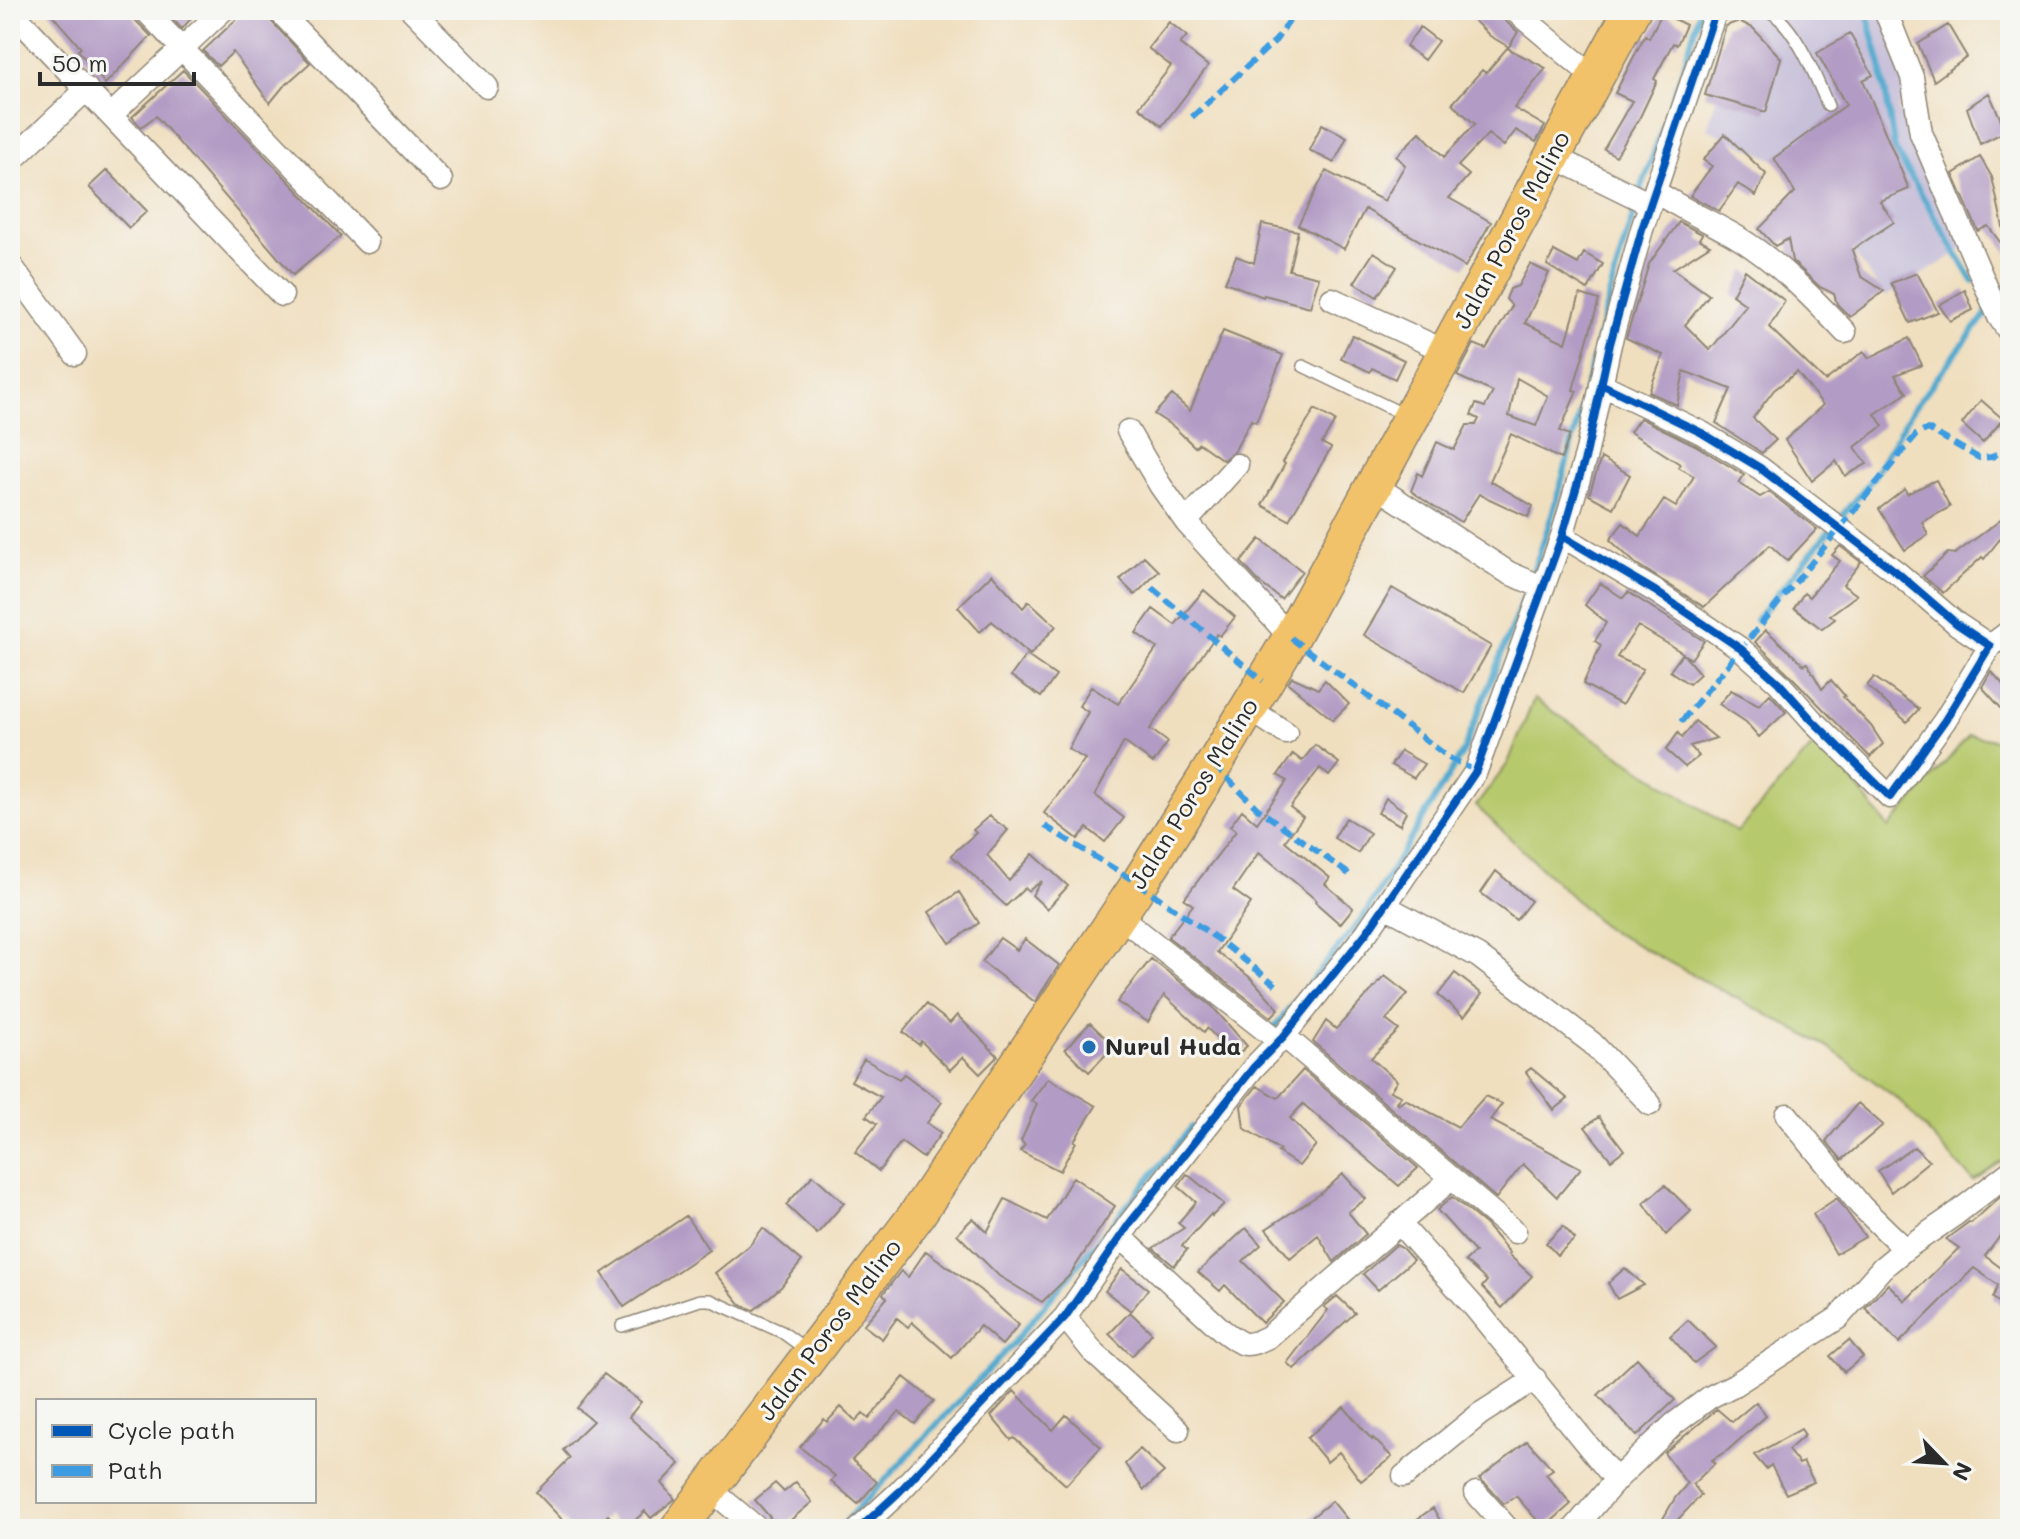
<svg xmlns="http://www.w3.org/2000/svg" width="2020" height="1539" font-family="Mali,sans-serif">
	<rect width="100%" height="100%" fill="#f6f6f2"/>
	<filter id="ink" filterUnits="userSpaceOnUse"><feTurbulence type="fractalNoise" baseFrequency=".0125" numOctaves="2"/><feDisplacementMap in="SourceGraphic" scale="16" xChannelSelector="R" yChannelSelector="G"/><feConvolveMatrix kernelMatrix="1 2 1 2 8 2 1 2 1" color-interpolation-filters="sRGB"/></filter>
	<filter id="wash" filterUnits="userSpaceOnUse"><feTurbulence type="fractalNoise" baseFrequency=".006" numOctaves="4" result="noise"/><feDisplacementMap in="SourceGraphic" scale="32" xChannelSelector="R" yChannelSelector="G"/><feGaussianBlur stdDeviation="1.8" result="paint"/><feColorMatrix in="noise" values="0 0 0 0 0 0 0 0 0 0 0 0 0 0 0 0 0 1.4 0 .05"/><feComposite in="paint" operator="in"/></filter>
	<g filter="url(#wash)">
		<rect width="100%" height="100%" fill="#f0dfbf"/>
		<path fill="#c7c0d9" d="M1743,10H1880L1910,89L1898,109L1977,241L1885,297L1797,170L1707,129Z"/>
		<path fill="#b7c96d" stroke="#717a4c" stroke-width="2" d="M1534,699L1737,832L1820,738L1889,828L1969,735L2010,743V1156L1973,1181L1900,1101L1830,1048L1605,928L1476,806L1508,763Z"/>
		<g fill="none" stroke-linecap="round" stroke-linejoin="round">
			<path stroke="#51a9ce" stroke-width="6" d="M1866,10L1881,66L1895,150L1973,281
				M1640,193L1684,66L1700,10
				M1531,577C1576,456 1595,326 1637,204
				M1756,620L1872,479L1913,409L1987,313L1986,310
				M1273,1029L1364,916L1463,752L1527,588
				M839,1529L1015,1341L1192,1127"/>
		</g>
		<g id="blocks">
			<path fill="#b29bc4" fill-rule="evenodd" d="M48,10H131L135,20L151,36L105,84L78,50L81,48Z
				M164,10H198L182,29Z
				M246,10H261L310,63L283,87L270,103L233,52L218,66L203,51Z
				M1463,10H1500L1504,20L1518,32L1509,47L1490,36Z
				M1662,13L1686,25L1677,45L1673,43L1654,79L1657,81L1640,117L1616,156L1604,149L1632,101L1615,93L1645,35L1649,38Z
				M1739,21L1753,28L1781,58L1766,112L1705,95L1726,26Z
				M1169,22L1187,36L1180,44L1208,66L1162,126L1139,107L1171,66L1148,48Z
				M1948,25L1967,57L1934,81L1918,44Z
				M1420,27L1438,41L1424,60L1406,46Z
				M1850,34L1873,75L1863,80L1909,189L1880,201L1894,222L1852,250L1861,276L1884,291L1850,317L1837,304L1834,294L1820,287L1792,261L1788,239L1775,246L1759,229L1795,192L1774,158L1846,105L1817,53Z
				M1507,48L1546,68L1514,108L1545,126L1536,142L1516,130L1504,146L1488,134L1458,166L1469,175L1449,198L1491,222L1465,267L1365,209L1344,249L1298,225L1326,171L1384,201L1405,165L1396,156L1420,132L1444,157L1475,124L1452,104L1482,70L1486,73Z
				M183,70L341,236L293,275L156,116L141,127L132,117Z
				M1989,93L2006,131L1980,144L1967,108Z
				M1322,124L1347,137L1334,163L1309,150Z
				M1725,134L1766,174L1756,196L1738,184L1719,211L1690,196L1712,166L1703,160Z
				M1980,157L1992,177L2009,254L1988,226L1978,231L1953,174Z
				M107,170L147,211L129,228L89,187Z
				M1679,222L1702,234L1699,239L1710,245L1673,269L1709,295L1685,325L1710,350L1746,305L1732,295L1745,270L1785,301L1769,327L1825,381L1864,351L1869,358L1909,338L1922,365L1895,375L1907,393L1875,414L1883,426L1855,447L1867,464L1845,476L1836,461L1812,481L1785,440L1823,405L1797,372L1774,390L1753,418L1776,440L1762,453L1716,423L1731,389L1684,371L1677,405L1649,392L1663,355L1626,338L1649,264Z
				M1262,224L1298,231L1289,270L1319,277L1310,307L1264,295L1263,297L1225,282L1236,256L1254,263Z
				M1554,251L1578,264L1584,253L1603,264L1588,290L1547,265Z
				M1374,252L1397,267L1377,297L1354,283Z
				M1530,264L1549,273L1525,323L1566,343L1580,294L1599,300L1573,390L1577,391L1560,431L1570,435L1561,459L1511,434L1490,481L1533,506L1528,517L1479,494L1461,522L1434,507L1411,491L1418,473L1422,476L1437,442L1454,450L1467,425H1476L1479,419L1471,415L1476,404L1485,407L1493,392L1457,376L1474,344L1486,349L1512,306L1506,299L1510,289L1518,286ZM1517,378L1548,396L1536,426L1509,416Z
				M1917,273L1938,312L1910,323L1891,283Z
				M1965,290L1973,310L1950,321L1939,305Z
				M1223,331L1283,355L1256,422L1251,420L1234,452L1223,460L1199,443L1195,447L1174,427L1154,414L1172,395L1190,411Z
				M1352,335L1404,360L1395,379L1372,368L1370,372L1341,358Z
				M1981,400L2003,419L1983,443L1962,424Z
				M1315,409L1335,421L1322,443L1331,448L1289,520L1262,505L1285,464L1283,462Z
				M1640,418L1695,445L1744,475L1739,483L1760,497L1769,492L1817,529L1787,561L1770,545L1704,607L1635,563L1610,540L1623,523L1640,536L1664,500L1676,507L1694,476L1678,467L1680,464L1630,432Z
				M1601,458L1630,475L1613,508L1589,495Z
				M1936,480L1950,507L1922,522L1928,535L1905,550L1879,509L1905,489L1907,494Z
				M2010,513V551L2000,539L1984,559L1982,557L1943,593L1923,576L1948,553L1955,554Z
				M1260,539L1302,571L1281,599L1260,583L1241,562Z
				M1840,546L1861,562L1843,585L1857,595L1830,615L1835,619L1822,629L1794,608L1804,593L1809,597L1840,561L1832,555Z
				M1144,556L1159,571L1135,595L1120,580Z
				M992,574L1023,608L1029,601L1056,626L1030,655L992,621L980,632L958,607Z
				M1600,583L1623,598L1628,592L1704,641L1691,659L1683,654L1700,674L1689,684L1670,671L1683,653L1638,626L1617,657L1643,669L1622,705L1583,684L1601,645L1595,641L1606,623L1585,605Z
				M1392,588L1491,646L1464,693L1364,635Z
				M1204,590L1235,617L1220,636L1217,634L1150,729L1168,742L1153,763L1124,742L1095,795L1124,818L1105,842L1087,828L1078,839L1044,813L1085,759L1068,749L1088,712L1079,706L1091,687L1118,704L1157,648L1136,633L1153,609L1175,625Z
				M1766,630L1804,665L1807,663L1822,689L1831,680L1845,696L1843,697L1871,726L1883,744L1870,757L1787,672L1755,642Z
				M1026,655L1056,676L1041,697L1011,676Z
				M1991,671L2010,692V718L1982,687Z
				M1292,677L1318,689L1325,680L1349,704L1333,720L1288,683Z
				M1874,677L1919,709L1907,722L1867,686Z
				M1731,690L1759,705L1770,694L1786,712L1759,737L1746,722L1719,704Z
				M1695,721L1716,738L1690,746L1699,756L1685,767L1666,750L1678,733L1682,738Z
				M1315,745L1339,763L1329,776L1320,768L1290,807L1303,817L1285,841L1330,878L1325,884L1353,908L1340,924L1315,902L1316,900L1259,852L1233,890L1251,903L1217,952L1252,979L1279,1009L1271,1017L1168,937L1193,905L1184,899L1236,831L1230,826L1242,810L1257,823L1287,781L1278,775L1293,754L1302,761Z
				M1401,751L1424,764L1414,778L1391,765Z
				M1386,798L1406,812L1400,825L1378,813Z
				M989,816L1008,830L987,855L1009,881L1033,854L1068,886L1047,909L1032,895L1042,881L1028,891L1025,888L1006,906L951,855L976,833L973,830Z
				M1346,818L1370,833L1358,853L1334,838Z
				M1496,871L1531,901L1516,920L1481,893Z
				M959,892L979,923L950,943L929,912Z
				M1000,938L1017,950L1025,939L1059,965L1035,1002L982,962Z
				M1151,959L1212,1006L1247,1046L1235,1057L1207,1028L1204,1032L1164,995L1148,1022L1117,1002Z
				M1455,973L1482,994L1464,1017L1438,995Z
				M1385,976L1408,994L1386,1020L1399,1030L1371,1058L1397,1081L1390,1091L1401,1096L1396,1102L1398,1104L1405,1099L1458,1127L1485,1096L1502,1104L1490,1120L1581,1168L1557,1197L1523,1164L1496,1198L1313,1042L1326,1021L1336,1029Z
				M926,1004L950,1023L957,1015L998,1056L980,1074L963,1057L950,1070L921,1041L919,1045L903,1032Z
				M1090,1023L1114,1046L1089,1072L1065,1049Z
				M864,1059L899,1079L904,1074L942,1102L927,1123L941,1133L923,1158L901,1142L879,1171L855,1152L877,1124L866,1116L881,1097L851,1081Z
				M1531,1068L1568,1099L1554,1110L1526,1072Z
				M1303,1070L1418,1168L1399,1186L1303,1104L1290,1118L1316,1145L1299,1166L1278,1152L1280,1150L1244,1128L1241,1106L1257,1086L1278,1098Z
				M1048,1078L1096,1106L1074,1141L1076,1142L1060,1171L1020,1151L1025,1145L1021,1141L1037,1104L1031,1101Z
				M1858,1103L1883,1125L1842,1160L1826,1141Z
				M1599,1117L1624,1150L1611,1160L1585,1127Z
				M1914,1147L1929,1161L1891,1192L1878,1171Z
				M1187,1174L1224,1204L1212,1216L1211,1214L1182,1246L1187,1250L1174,1266L1153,1248L1184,1228L1178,1223L1196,1202L1178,1186Z
				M1343,1174L1366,1199L1348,1212L1366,1234L1334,1262L1318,1235L1290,1258L1266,1229L1323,1192Z
				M813,1175L844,1203L817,1234L786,1205Z
				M1073,1177L1115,1206L1069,1276L1042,1302L999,1276L957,1234L973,1218L987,1232L1005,1199L1047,1220Z
				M1665,1185L1691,1211L1666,1235L1644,1203Z
				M1452,1197L1486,1225L1510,1253L1508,1254L1532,1276L1502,1308L1482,1287L1487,1281L1465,1261L1475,1252L1437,1210Z
				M2000,1197L2010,1209V1223L1985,1256L2004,1270L2010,1257V1311L1993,1298L1998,1285L1974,1268L1899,1343L1865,1308L1888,1284L1905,1301L1959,1248L1946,1239L1969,1222L1971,1223Z
				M1837,1198L1865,1237L1836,1254L1813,1214Z
				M686,1216L709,1250L624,1307L602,1273Z
				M1563,1226L1575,1239L1557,1255L1546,1243Z
				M763,1228L802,1261L781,1287L754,1310L741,1305L715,1273L749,1246Z
				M1246,1228L1261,1245L1243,1261L1284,1302L1262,1323L1225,1285L1220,1291L1198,1272Z
				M1396,1245L1402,1248L1413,1260L1378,1290L1363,1274Z
				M926,1251L980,1290L1019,1325L1002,1345L980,1326L952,1358L912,1322L908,1327L897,1318L882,1339L863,1325L887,1298L883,1294L901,1271L908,1277Z
				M1625,1268L1644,1285L1617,1299L1608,1283Z
				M1122,1269L1148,1289L1131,1311L1105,1291Z
				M1337,1296L1355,1313L1294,1369L1287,1363L1328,1310L1324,1307Z
				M1130,1312L1152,1333L1132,1356L1109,1334Z
				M1688,1320L1716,1347L1694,1363L1670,1336Z
				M1849,1340L1863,1357L1844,1372L1830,1356Z
				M1637,1358L1675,1400L1637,1436L1598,1395Z
				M604,1374L641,1402L629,1417L680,1464L662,1483L675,1499L651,1518L645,1511L626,1529H622L608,1515L594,1529H571L536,1492L570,1458L563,1450L593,1421L577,1408Z
				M904,1377L934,1401L915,1424L899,1412L852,1460L877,1482L858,1504L831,1481L835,1476L800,1447L824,1419L827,1422L841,1407L856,1421L863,1413L869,1419Z
				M1014,1391L1053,1430L1066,1415L1101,1447L1066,1485L1014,1438L1011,1440L991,1416Z
				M1756,1402L1766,1416L1728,1450L1712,1460L1715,1463L1693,1484L1701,1495L1669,1529H1657L1675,1498L1687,1484L1664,1453L1717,1409L1732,1422Z
				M1344,1407L1372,1440L1373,1438L1392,1457L1361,1481L1339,1452L1327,1462L1307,1438Z
				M1801,1429L1805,1435L1788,1450L1799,1464L1803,1462L1814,1482L1786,1494L1771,1465L1766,1469L1754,1455Z
				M1527,1441L1553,1469L1546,1474L1571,1504L1544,1528L1516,1496L1504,1504L1486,1484L1479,1479Z
				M1140,1449L1164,1472L1144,1490L1125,1464Z
				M796,1482L812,1502L780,1529L755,1500L775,1483L784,1492Z
				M1332,1501L1355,1529H1297Z
				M1433,1508L1445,1529H1403Z"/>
		</g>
	</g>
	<g filter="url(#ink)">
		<use href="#blocks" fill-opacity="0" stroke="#8e8575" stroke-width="2"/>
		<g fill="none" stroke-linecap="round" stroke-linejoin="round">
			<defs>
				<path id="lane" d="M1767,10C1794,22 1817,79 1828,106
					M1303,366L1407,416
					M622,1326L700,1300H710L782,1332L808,1351"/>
				<path id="street" d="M10,10L282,295
					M145,10L367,242
					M278,10L441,180
					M412,10L487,87
					M1514,10L1594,77
					M1885,10L1912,77L1921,133L1999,317L2010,333
					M111,115L223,10
					M1552,156L1650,204
					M10,162L87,89
					M1655,191C1681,209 1710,221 1737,237C1778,262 1812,297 1845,332
					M10,264L75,354
					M1332,299L1447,352
					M1128,431L1160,485L1186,522L1291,638
					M1374,485L1509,573L1542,587
					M1186,522L1237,465
					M1562,536L1655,591L1741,649L1778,682L1812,720L1890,797L1945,720L1990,646L1957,624L1899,574L1760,468L1702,433L1601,384
					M1990,646L2010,631
					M1248,708L1286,733
					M1385,906L1478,956L1592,1043L1650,1104
					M1118,915L1279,1041
					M1284,1036L1515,1232
					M1787,1115L1861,1206L1905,1249
					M1399,1223L1476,1309L1616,1480
					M1121,1237L1223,1331C1243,1346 1245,1348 1268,1337L1451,1179
					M1065,1317L1094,1353L1178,1430
					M1404,1476L1480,1414L1535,1379
					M710,1489L758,1529
					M1476,1493L1508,1529
					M859,1529L898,1493L1065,1317L1130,1223L1254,1067L1284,1036L1367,932L1476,771L1562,536L1586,455L1610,344L1642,229L1716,10
					M1574,1529L1616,1480L1674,1424L1710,1397L1734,1385L1838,1318L1882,1268L1905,1249L1953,1216L2010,1172"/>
				<path id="primary" d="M678,1529L916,1216L1139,884L1214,765L1291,638L1632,10"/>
			</defs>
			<use href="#lane" stroke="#8e8575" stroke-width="14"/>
			<use href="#street" stroke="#8e8575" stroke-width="25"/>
			<use href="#primary" stroke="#8e8575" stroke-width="39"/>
			<use href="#lane" stroke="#fff" stroke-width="11"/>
			<use href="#street" stroke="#fff" stroke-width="22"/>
			<use href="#primary" stroke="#f2c26a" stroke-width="36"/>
			<path stroke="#3d9ce1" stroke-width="6" stroke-dasharray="12 6" stroke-linecap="butt" d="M1423,12L1425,10
				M1192,117L1276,40L1297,10
				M1152,588L1263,681
				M1291,638L1451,759L1476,771
				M1681,722L1916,435L1928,429L1979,458L1992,457L2010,446
				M1214,765L1258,809L1353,877
				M1045,826L1139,884L1219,940L1276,985"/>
			<defs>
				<path id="cycleway" d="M1562,536L1655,591L1741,649L1778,682L1812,720L1890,797L1945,720L1990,646L1957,624L1899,574L1760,468L1702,433L1601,384
					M859,1529L898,1493L1065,1317L1130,1223L1254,1067L1284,1036L1367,932L1476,771L1562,536L1586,455L1610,344L1642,229L1716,10"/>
			</defs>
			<use href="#cycleway" stroke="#f6f6f2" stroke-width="13"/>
			<use href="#cycleway" stroke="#0057b8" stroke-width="8"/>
		</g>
	</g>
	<circle fill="#1f6fb2" stroke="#f6f6f2" stroke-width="3" cx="1089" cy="1047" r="8"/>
	<g text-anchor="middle" stroke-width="6" stroke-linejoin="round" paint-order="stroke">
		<g font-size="24" fill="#2b2b2b" stroke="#f6f6f2">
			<text transform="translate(1512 230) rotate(-62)" y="8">Jalan Poros Malino</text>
			<text transform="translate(1194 794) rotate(-58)" y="8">Jalan Poros Malino</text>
			<text transform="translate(830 1330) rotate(-53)" y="8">Jalan Poros Malino</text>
		</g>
		<g font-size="24" font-weight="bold" fill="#2b2b2b" stroke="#f6f6f2" text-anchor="start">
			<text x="1105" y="1055">Nurul Huda</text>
		</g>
	</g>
	<rect width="2020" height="1539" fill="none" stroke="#f6f6f2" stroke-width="40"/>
	<rect x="36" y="1399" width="280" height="104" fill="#f6f6f2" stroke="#a5a5a2" stroke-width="2"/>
	<rect x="52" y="1425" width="40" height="12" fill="#0057b8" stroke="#a5a5a2" stroke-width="2"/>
	<text x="108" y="1439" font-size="24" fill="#2b2b2b">Cycle path</text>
	<rect x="52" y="1465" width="40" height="12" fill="#3d9ce1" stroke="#a5a5a2" stroke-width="2"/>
	<text x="108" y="1479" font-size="24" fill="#2b2b2b">Path</text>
	<g transform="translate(1944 1463) rotate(115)" stroke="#f6f6f2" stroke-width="6" paint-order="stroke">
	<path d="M0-6L14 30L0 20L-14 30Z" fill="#2b2b2b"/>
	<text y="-12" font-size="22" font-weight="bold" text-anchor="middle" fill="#2b2b2b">N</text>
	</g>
	<path d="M40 72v12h154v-12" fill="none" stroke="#2b2b2b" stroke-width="4"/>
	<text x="52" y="72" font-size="24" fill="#2b2b2b" stroke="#f6f6f2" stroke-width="6" paint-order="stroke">50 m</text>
</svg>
